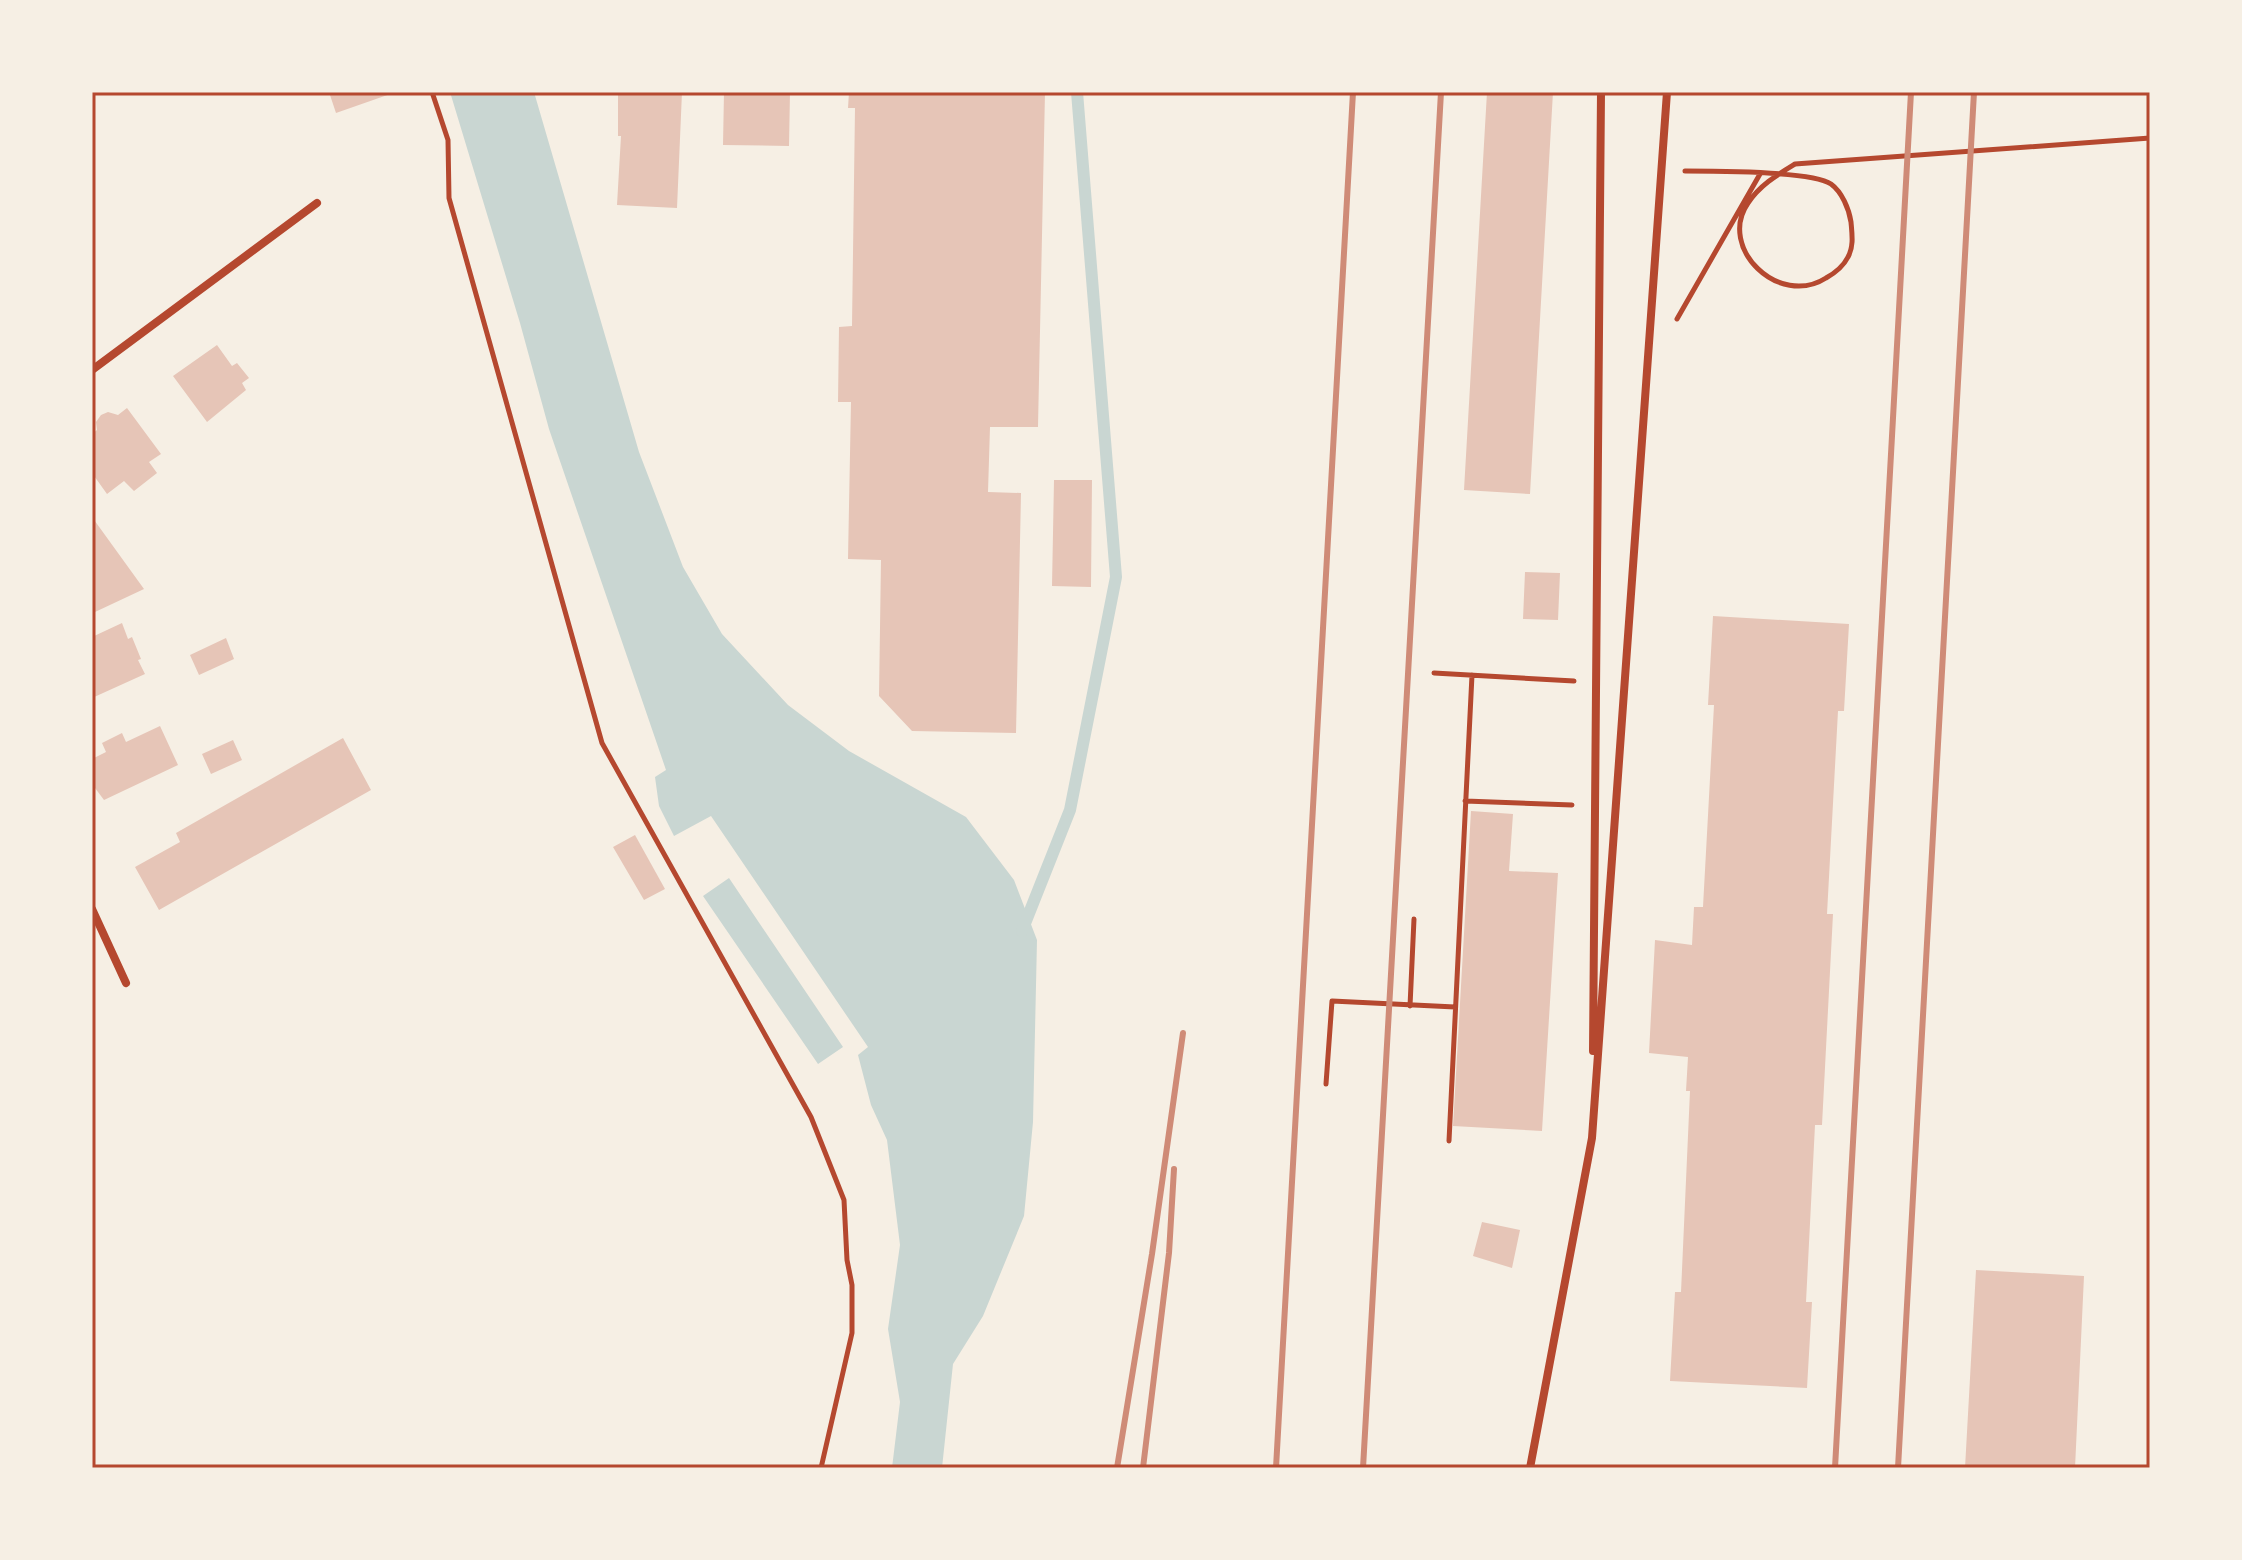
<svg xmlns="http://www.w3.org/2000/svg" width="2242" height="1560" font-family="Mulish,sans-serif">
	<rect width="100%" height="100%" fill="#f6efe4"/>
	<path fill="#c9d6d2" d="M450,92H534L639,452L683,567L722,634L788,705L849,751L966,817L1014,880L1037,940L1033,1122L1024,1216L983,1316L953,1364L942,1468H892L900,1402L888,1329L900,1245L887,1140L871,1105L858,1055L868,1047L711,816L674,836L659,806L655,777L666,770L549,429L520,323Z
		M729,878L843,1047L818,1064L703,896Z"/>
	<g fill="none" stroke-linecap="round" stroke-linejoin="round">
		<path stroke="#c9d6d2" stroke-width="12" d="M1022,931L1070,810L1116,577L1077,92"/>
	</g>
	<path fill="#e6c5b7" d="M329,92H396L336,113Z
		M618,92H682L677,208L617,205L621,136H618Z
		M724,92H790L789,146L723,145Z
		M849,92H1045L1038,427H990L988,492L1021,493L1016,733L912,731L879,696L881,560L848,559L851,402H838L839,327L852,326L855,108H848Z
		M1487,92H1553L1530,494L1464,490Z
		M217,345L232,366L237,363L249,378L242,383L246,390L207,422L173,376Z
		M127,408L161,454L149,462L157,473L134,491L124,481L107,494L92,473V434L97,430L96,422L101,415L108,412L118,415Z
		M1054,480H1092L1091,587L1052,586Z
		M92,517L144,589L95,612L92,606Z
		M1525,572L1560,573L1558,620L1523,619Z
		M1713,616L1849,624L1844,711H1838L1827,914H1833L1822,1125H1815L1806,1302H1812L1807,1388L1670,1381L1675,1292H1681L1690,1091H1686L1688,1057L1649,1053L1655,940L1692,945L1694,907H1703L1714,705H1708Z
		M122,623L128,639L132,637L141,659L138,660L145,674L92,698V637Z
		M226,638L234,659L199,675L190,655Z
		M160,726L178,765L104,800L92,784V759L106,752L102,743L122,733L126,742Z
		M343,738L371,790L159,910L135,867L180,842L176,833Z
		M233,740L242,760L211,774L202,754Z
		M1471,811L1513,814L1509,871L1558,873L1542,1131L1453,1126Z
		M635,835L665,889L644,900L613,847Z
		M1482,1222L1520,1230L1512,1268L1473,1256Z
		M1976,1270L2084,1276L2075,1468H1965Z"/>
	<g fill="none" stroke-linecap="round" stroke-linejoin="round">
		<path stroke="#b5482f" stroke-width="5" d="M432,92L448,140L449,198L602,743L811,1117L844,1200L847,1260L852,1285V1333L821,1468
			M1685,171C1712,171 1812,171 1831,184C1842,192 1849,209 1851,222C1852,234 1854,246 1848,257C1843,267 1835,273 1826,278C1779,308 1717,248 1748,203C1760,185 1777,175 1795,164L2150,138
			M1677,319L1760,174
			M1434,673L1574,681
			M1465,801L1572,805
			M1410,1006L1414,919
			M1326,1084L1332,1001L1455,1007
			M1449,1141L1472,675"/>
		<path stroke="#b5482f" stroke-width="8" d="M92,370L317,203
			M92,909L126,983
			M1593,1051L1601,92
			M1530,1468L1592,1138L1667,92"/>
		<path stroke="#cf8b77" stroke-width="6" d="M1117,1468L1152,1254L1183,1033
			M1143,1468L1169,1253L1174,1169
			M1276,1468L1353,92
			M1363,1468L1441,92
			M1835,1468L1911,92
			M1898,1468L1974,92"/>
	</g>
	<rect width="2242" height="1560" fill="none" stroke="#f6efe4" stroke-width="188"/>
	<rect x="94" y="94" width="2054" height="1372" fill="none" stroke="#b5482f" stroke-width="3"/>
</svg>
